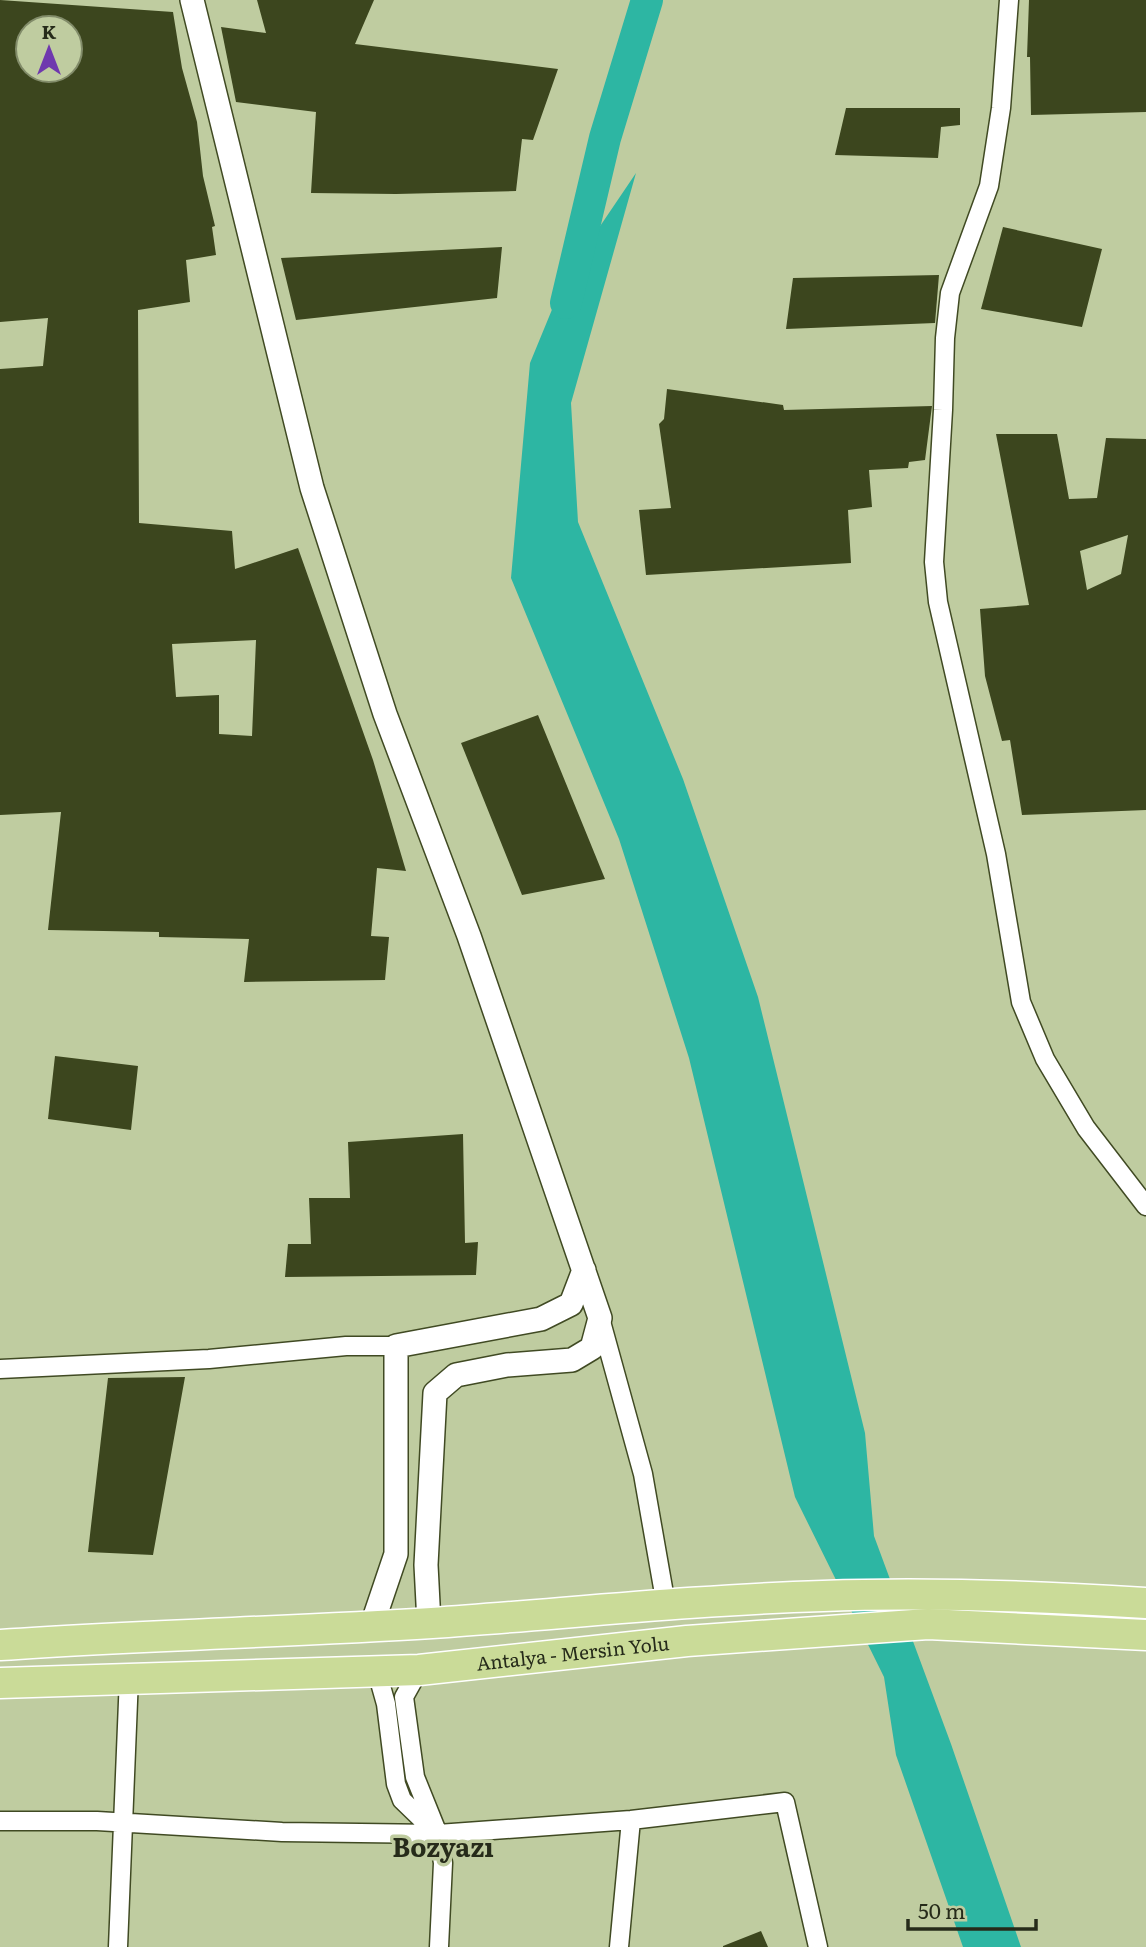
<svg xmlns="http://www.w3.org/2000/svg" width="1146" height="1947" font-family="Literata,serif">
	<rect width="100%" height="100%" fill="#bfcca0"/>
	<path fill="#2db6a3" d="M636,173L571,403L578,522L683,779L758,997L865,1433L874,1536L951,1744L1021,1947H963L896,1755L884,1677L795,1497L689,1058L619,839L511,578L530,363L565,278Z"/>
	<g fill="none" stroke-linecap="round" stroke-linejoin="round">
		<path stroke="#2db6a3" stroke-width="32" d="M566,303L605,138L647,0"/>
	</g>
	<path fill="#3c461e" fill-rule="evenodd" d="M0,0L173,12L182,68L197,122L203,176L215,226L212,227L216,255L186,260L190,302L138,310L139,523L232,531L235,569L298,548L373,760L406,871L377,868L371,936L389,937L385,980L244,982L249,939L159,937V932L48,930L61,812L0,815V369L43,366L48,318L0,322ZM28,28H70V70H28ZM256,640L252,736L219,734V695L176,697L172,644Z
		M257,0H374L355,44L558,69L533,140L522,139L516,191L396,194L311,193L316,112L236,102L221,27L266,33Z
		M1029,0H1146V112L1031,115L1030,57H1027Z
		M846,108H960V125L941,127L938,158L835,155Z
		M1003,227L1102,249L1082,327L981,309Z
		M502,247L497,298L296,320L281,258Z
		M939,275L935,323L786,329L793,278Z
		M667,389L783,405L784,410L932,406L925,460L909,462L908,468L869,470L872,507L848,510L851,563L646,575L639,510L671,508L659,424L664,419Z
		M996,434H1057L1069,499L1097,498L1106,438L1146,439V810L1022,815L1010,740L1002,741L985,676L980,609L1029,605ZM1128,535L1121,574L1087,590L1080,551Z
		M538,715L605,879L522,895L461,743Z
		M55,1056L138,1066L131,1130L48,1119Z
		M463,1134L465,1243L478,1242L476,1275L285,1277L288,1244H311L309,1198H350L348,1142Z
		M185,1377L153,1555L88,1552L108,1378Z
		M761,1931L768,1947H723V1946Z"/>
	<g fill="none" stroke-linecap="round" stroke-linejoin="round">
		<defs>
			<path id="minor" d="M1009,0L1001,108L989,186L950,293L945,338L943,410L934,562L938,602L996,854L1021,1002L1045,1059L1086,1128L1146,1206
				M600,1318L643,1474L666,1605
				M0,1369L209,1359L346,1346H396
				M419,1670L404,1697L415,1777L438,1834L443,1863L439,1947
				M377,1672L386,1704L396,1784L402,1800L433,1830
				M0,1821H97L282,1832L438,1834L631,1820L785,1802L818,1947
				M118,1947L129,1677
				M619,1947L631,1820"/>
			<path id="tertiary" d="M192,0L312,488L385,714L469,936L600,1318L592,1348L572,1360L507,1365L456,1375L435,1393L426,1565L429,1623
				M372,1625L396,1554V1346L541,1319L571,1304L584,1270"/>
			<g id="trunk">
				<path d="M0,1645C144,1635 288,1632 432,1623C562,1614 693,1600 823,1596C931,1592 1038,1596 1146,1603"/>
				<path id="s1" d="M0,1683L419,1670L687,1641L928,1624L1146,1635"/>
			</g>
		</defs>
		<use href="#minor" stroke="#404a23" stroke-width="21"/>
		<use href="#tertiary" stroke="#404a23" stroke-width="26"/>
		<use href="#trunk" stroke="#fff" stroke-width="33"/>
		<use href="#minor" stroke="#fff" stroke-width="18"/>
		<use href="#tertiary" stroke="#fff" stroke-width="23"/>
		<use href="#trunk" stroke="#cadb98" stroke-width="30"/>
	</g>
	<g text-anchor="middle" stroke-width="7" stroke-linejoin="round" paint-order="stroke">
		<g font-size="19" fill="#262b1a" stroke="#bfcca0">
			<text dy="7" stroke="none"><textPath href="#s1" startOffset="574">Antalya - Mersin Yolu</textPath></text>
		</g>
		<g font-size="26" font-weight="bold" fill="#262b1a" stroke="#bfcca0">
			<text x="443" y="1857">Bozyazı</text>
		</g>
	</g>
	<g transform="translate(49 49)"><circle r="33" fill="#bfcca0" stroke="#828c6a" stroke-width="2"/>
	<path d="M0-5L12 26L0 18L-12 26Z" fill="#6f38ae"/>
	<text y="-10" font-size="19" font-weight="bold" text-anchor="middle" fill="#262b1a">K</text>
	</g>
	<path d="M908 1919v10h128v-10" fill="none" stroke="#262b1a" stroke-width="3.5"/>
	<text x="918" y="1919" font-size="21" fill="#262b1a" stroke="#bfcca0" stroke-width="5" paint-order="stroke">50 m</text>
</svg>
